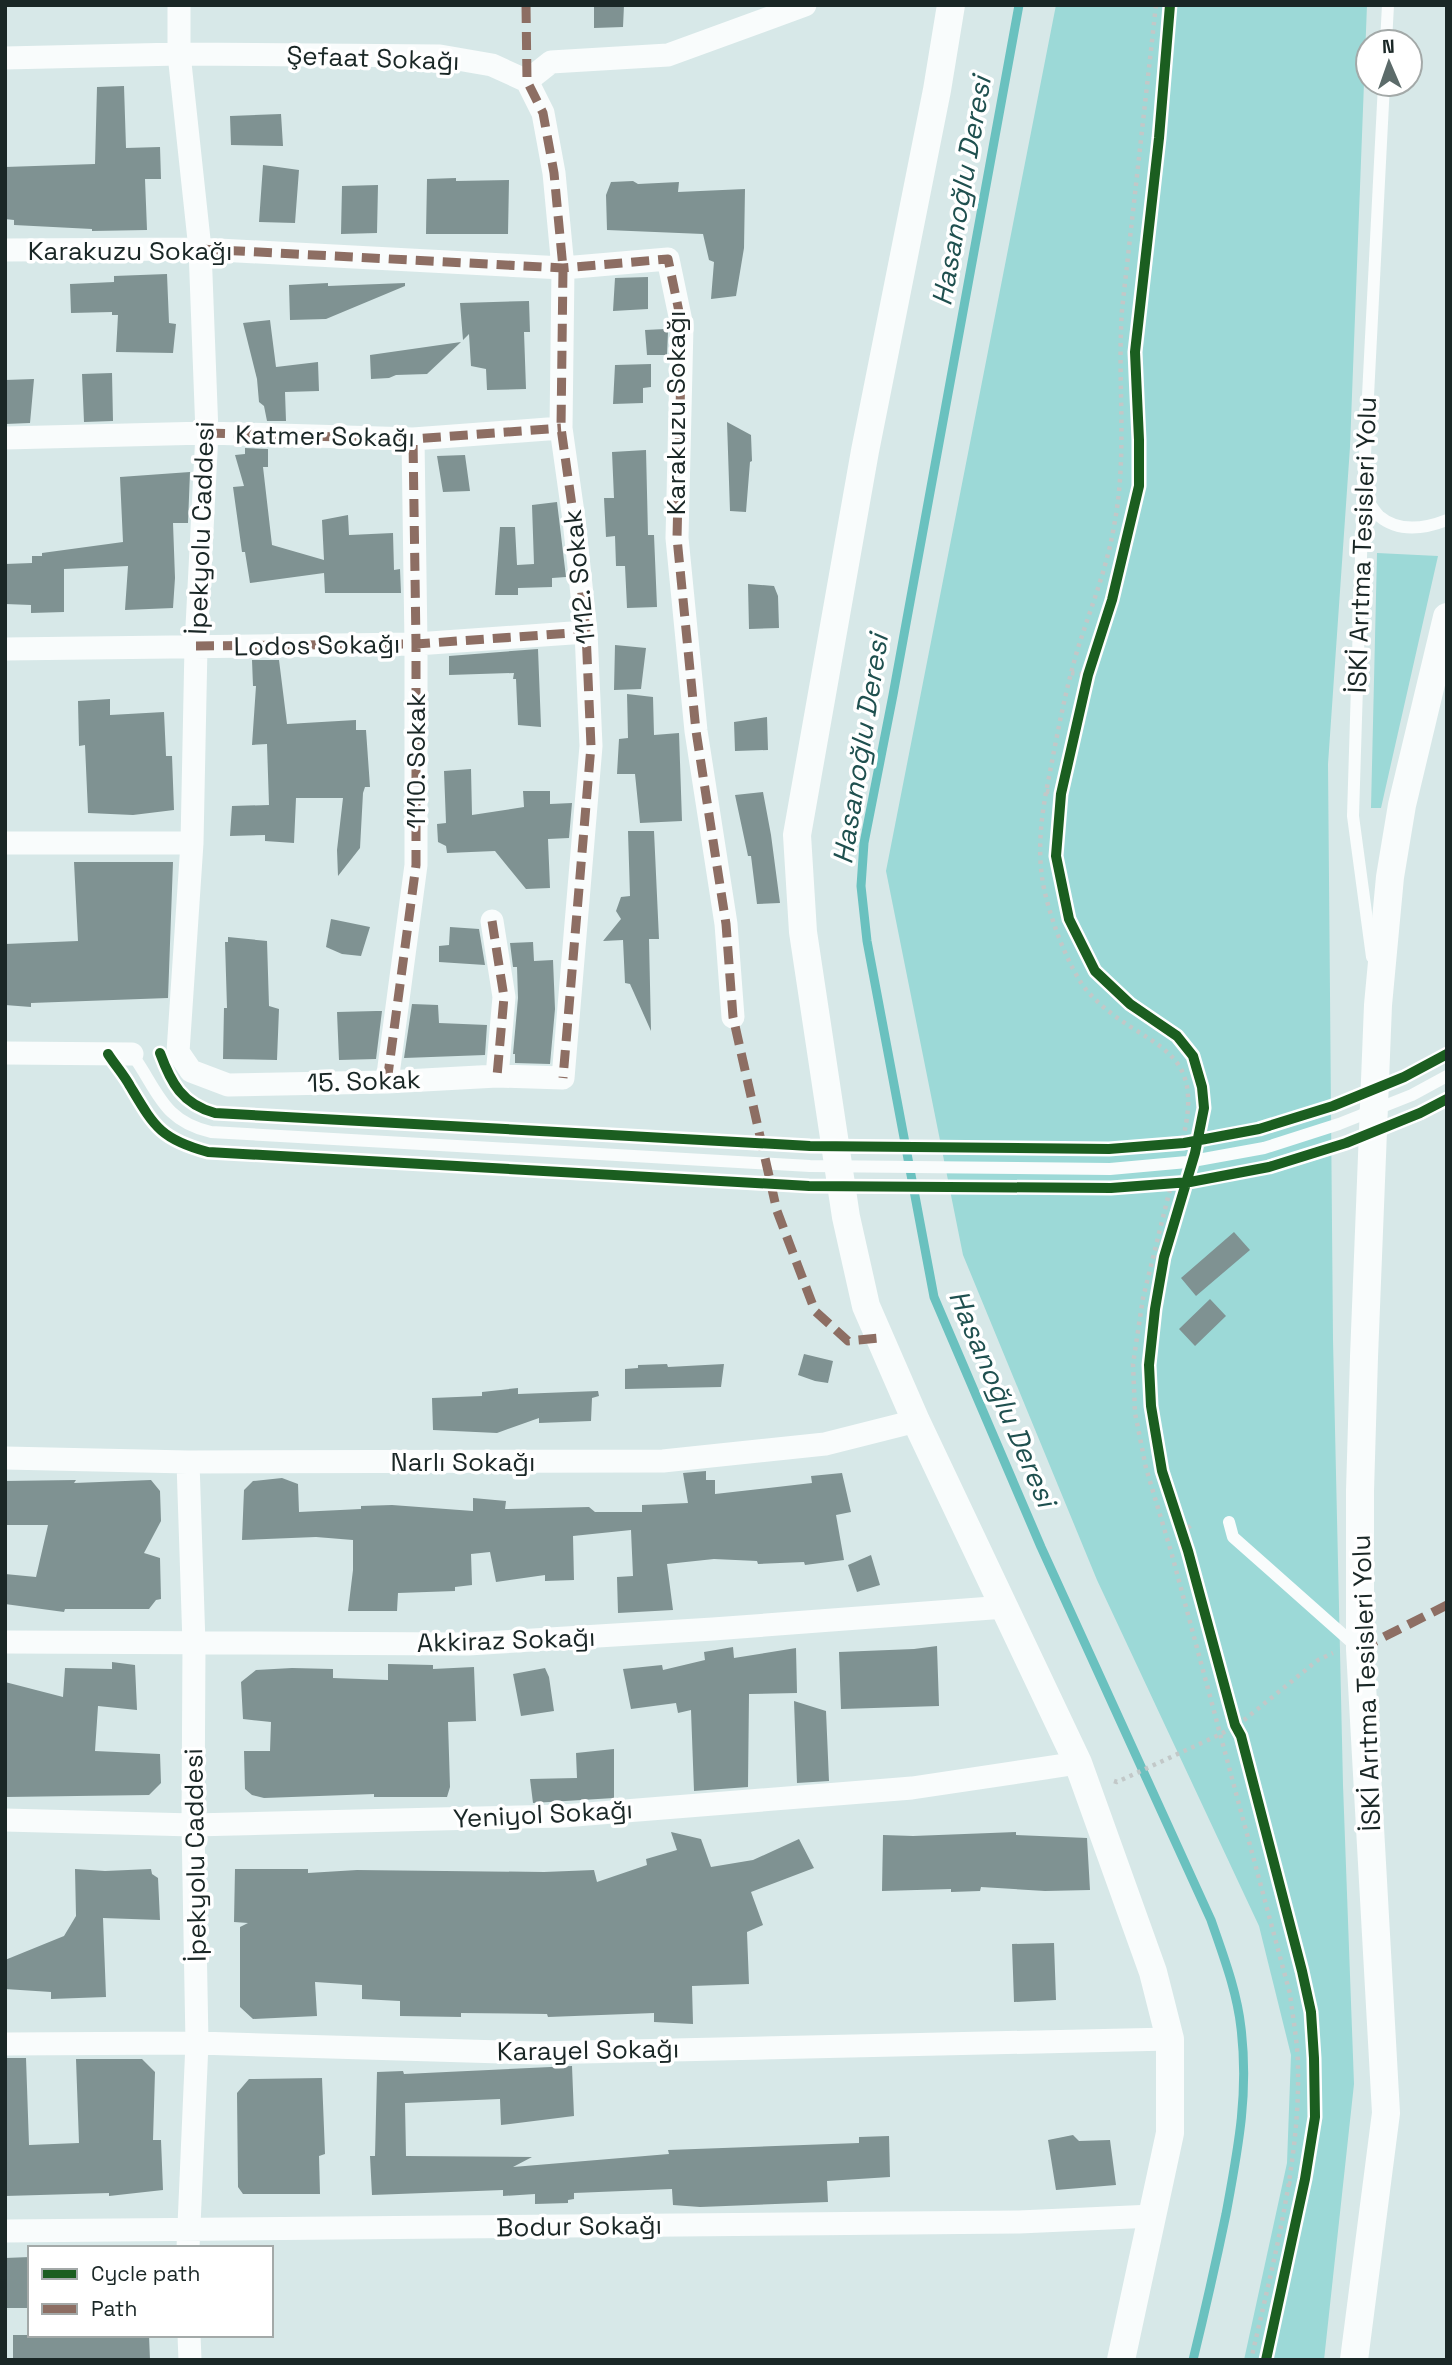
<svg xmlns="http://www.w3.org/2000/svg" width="1452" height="2365" font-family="'Space Grotesk',sans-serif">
	<rect width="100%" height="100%" fill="#d7e8e8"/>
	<path fill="#9cd9d7" d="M1056,5H1367L1350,447L1328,764L1333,1340L1343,1785L1354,2084L1324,2360H1244L1287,2163L1291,2055L1259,1926L1097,1580L963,1255L886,871Z
		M1377,553L1438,556L1381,808H1371Z"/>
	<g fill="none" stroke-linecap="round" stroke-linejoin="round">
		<path stroke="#6ac1bf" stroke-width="9" d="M1019,5L893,695L864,843L861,886L867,941L934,1297L1041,1547L1211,1920C1223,1955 1237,1991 1241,2028C1249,2094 1238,2149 1226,2214C1216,2262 1205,2311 1193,2360"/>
	</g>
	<path fill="#7f9292" d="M594,5H624L623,27L594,28Z
		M124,86L126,148L160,147L161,179H145L147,230L92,231V229L14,225V220L5,219V167L95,164L97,87Z
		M281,114L283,146L231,145L230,116Z
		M263,165L299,170L295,223L259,222Z
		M456,178V181L509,180L508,234H426L427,179Z
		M633,181L638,184L679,182L678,192L745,189L744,248L736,296L711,299L714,262L709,260L703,234L607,230L606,195L611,182Z
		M378,185L377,233L341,234L342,186Z
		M167,274L169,323L176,324L173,353L116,352L118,315H112V312L71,313L70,284L114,282V276Z
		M648,277V309L613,311L615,278Z
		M328,283V286L405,283V286L326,319L290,320L289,285Z
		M529,301L530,332H524L526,389L487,390L486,369L471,366L469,334L463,340L460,303Z
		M270,320L276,367L318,362L319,391L285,392L286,421H267L264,406L259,402L257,379L243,323Z
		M665,329L668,332L667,355H647L645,330Z
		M461,342L427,374L396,375L389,378L371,379L370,355Z
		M651,364V387L643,388V403L613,404L615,365Z
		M112,373L113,421L84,422L82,374Z
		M34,379L30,423L5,424V380Z
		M727,422L751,435L752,461L750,462L746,512L730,511Z
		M245,448L268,449V467H263L272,545L324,560L322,520L348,515L349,535L393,533L394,570L400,569L401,593H325L324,573L250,583L245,552H242L233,487L244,486L235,455L245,454Z
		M646,450L648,535H654L657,607L627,608L625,566H616L615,536L606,537L604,498H614L612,452Z
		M465,455L470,491L443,492L437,456Z
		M190,472L188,523H173L175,578L173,608L125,610L128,566L64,569V612L31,613V605L5,604V564L32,563V556H42V553L123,542L120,477Z
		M557,502L566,577L552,578V587L518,588V595H495L500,527H515L517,565L534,564L532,505Z
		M748,584L774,586L778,596L779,628L749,629Z
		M615,645L646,648L641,689L614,690Z
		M538,649L541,727L518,725L516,679H513L514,673L449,675V656Z
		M252,660H279L287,724L356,720V730H366L370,787H365L363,793L360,848L338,876L337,850L343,798H296L294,843L265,841V835L230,836L232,806L269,805L267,744L252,745L256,686H253Z
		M627,694L653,697L654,735L679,733L682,821L640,823L635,774H617L619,739L628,738Z
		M110,699V715L164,712L166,756H172L174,810L133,815L88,813L85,745L79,746L78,701Z
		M767,717L768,750L735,751L734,722Z
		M471,769L472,815L524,807L523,791H550V804L572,803L569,838L548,839L550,888L526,889L495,851L447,853L446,846L438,842L437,824L446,823L444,771Z
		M763,792L771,835L780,903L757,904L751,856H748L735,795Z
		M628,831H654L659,939H649L651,1031L630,984L625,983L623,940L603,941L621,919L616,911L621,897L630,896Z
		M74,862H173L168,998L31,1003V1007L5,1005V944L78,941Z
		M331,919L370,927L361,956L342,954L326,947Z
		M450,927L479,929L485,965L439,962V946L449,945Z
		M228,937L267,941L269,1006L279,1009L277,1060L223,1059L224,1008H227L225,942H228Z
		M533,942L534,961L553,960L555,1009L550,1064L515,1063V1054H513L518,998L517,967H513L510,943Z
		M412,1004L438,1005L439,1023L487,1025L485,1055L404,1058Z
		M376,1011H382L376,1059L339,1060L337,1012Z
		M1234,1232L1250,1250L1196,1296L1181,1278Z
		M1210,1299L1226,1316L1195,1346L1179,1329Z
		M804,1354L833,1361L828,1383L815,1381L798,1375Z
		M667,1364L668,1367L724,1364L721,1387L625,1389V1369L638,1368V1365Z
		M518,1388V1394L598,1391L599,1396L592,1398L591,1421L539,1423V1418L497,1433L433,1430L432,1398L482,1396V1392Z
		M706,1471V1480H715V1494L812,1483L811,1476L842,1473L851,1512L836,1515L844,1560L805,1565L804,1562L758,1564L757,1561L714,1559L667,1564L673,1610L618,1613L617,1577L633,1576L631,1530L573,1536L574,1580L545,1581V1575L496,1582L490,1552L471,1554L472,1585L455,1587V1591L398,1593L397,1611H348L353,1570V1540L316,1537L242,1540L244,1490L253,1481L282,1478L298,1484L299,1512L361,1509V1506L392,1505L473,1511V1498L506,1501L505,1509L589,1507L595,1512H642V1505L688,1503L683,1473Z
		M76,1480L74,1483L151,1480L160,1491L161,1521L144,1553L160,1558L161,1599L156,1600L149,1609H65L64,1612L5,1604V1574L36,1577L48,1525H5V1481Z
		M871,1555L880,1585L857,1592L848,1565Z
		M937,1646L939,1706L841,1709L839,1652L914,1649Z
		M733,1647L734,1658L796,1648L797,1693L749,1694L748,1787L694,1791L691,1710L678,1713L676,1703L631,1709L623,1669L662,1665L663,1670L705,1660L704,1652Z
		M112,1662L135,1665L137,1710L98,1706L95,1751L160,1754L161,1783L149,1795L5,1797V1682L63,1697L65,1668L112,1669Z
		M388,1664L433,1665V1669L474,1667L476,1721L448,1722L450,1787L447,1797H374V1794L264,1798L252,1795L245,1789L244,1751H270L271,1722L243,1719L241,1682L256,1670L292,1668L333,1669V1678L388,1680Z
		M545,1668L549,1677L554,1711L521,1716L513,1674Z
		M794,1701L826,1711L829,1781L797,1783Z
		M614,1749V1798L533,1803L530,1779L577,1778L576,1753Z
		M671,1832L701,1839L711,1867L753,1860L799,1839L814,1868L751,1892L763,1925L747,1932L749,1984L692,1986L693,2024L654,2022V2013L548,2017L547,2014L461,2013V2017L400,2016V2001L362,1999V1985L315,1982L317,2016L253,2019L240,2007V1927L248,1923L234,1922L235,1869H308V1873L357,1870L544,1872L594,1870L597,1882L647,1865L646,1859L677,1850Z
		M1016,1832V1835L1087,1838L1090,1890L1045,1891L981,1887L980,1891L951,1892V1889L882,1891L883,1835L913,1836Z
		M75,1869L105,1871L151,1869L152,1874L158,1878L160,1920L103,1918L106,1997L51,1999V1992L5,1989V1960L64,1936L76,1916Z
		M1054,1943L1056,2000L1014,2002L1012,1944Z
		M5,2058H26L29,2145L79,2143L76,2059H142L155,2072L153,2140H161L163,2190L109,2196V2193L5,2196Z
		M572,2066L574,2116L501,2125L500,2099L405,2103L406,2156L532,2157L513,2167L669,2154L668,2150L859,2143V2137L889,2136L890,2177L827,2181L828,2202L700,2207L673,2205L672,2189L574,2193V2199L568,2200V2203L535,2204V2194L503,2196V2190L372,2195L370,2156H375L377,2072L403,2071L404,2074Z
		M322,2078L325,2154L319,2156L320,2194H243L238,2187L237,2093L249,2079Z
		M1073,2135L1079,2141L1110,2140L1116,2185L1056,2190L1048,2140Z
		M30,2257V2308H5V2258Z
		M13,2335H149L150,2360H13Z"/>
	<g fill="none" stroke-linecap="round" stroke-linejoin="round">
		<path stroke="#c2c8c8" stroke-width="4.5" stroke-dasharray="3.5 5" stroke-linecap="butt" d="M1156,5L1122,310C1117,383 1128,454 1114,526C1107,568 1091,607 1078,648C1066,688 1058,730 1050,772C1043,806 1037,841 1042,877C1046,908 1068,970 1089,993C1142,1051 1209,1039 1182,1142
			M1071,673L1088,675
			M1046,791L1061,794
			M1172,1181L1143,1298L1133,1364L1135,1413L1146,1468L1172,1555L1290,1994C1293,2019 1298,2044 1298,2069C1300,2163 1272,2268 1251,2360
			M1181,1533L1194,1523
			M1114,1781L1117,1782L1221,1734L1244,1720L1318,1660L1333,1653
			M1288,2183L1304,2186"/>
		<path stroke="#f9fcfc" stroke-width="12" d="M1386,42L1388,5
			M1363,493C1368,500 1373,510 1379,516C1399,533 1424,529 1447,520
			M1372,957L1353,816L1363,493L1384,84
			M132,1054C158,1090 162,1121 211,1132L810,1166L1110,1169L1187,1162L1264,1148L1339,1124L1412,1095L1447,1076
			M1229,1522L1233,1537L1357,1647"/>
		<path stroke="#f9fcfc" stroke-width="23" d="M179,5V54L200,249L207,433L196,646L192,843L178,1052L191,1071L228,1085L387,1082L497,1076L563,1078L591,746L586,632L574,520L561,428L563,268L554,173L543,113L527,81
			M5,58L179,54L440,56L492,65L527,81
			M527,81L551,62L668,55L805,5
			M5,250L200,249L563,268L668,259L682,326L677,538L696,731L726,924L733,1017
			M5,438L207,433L413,439L561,428
			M5,649L416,644L586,632
			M5,843H192
			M492,921L504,997L497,1076
			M5,1053L132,1054
			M387,1082L416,865V644L413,439
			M5,1458L188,1462L663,1461L825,1444L916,1421
			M5,1642L468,1644L713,1629L1005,1607
			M5,1820L193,1825L563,1816L912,1788L1078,1763
			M5,2044L197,2043L537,2053L1170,2039
			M5,2231L1019,2222L1153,2216
			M188,2248L197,2043L193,1825L194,1644L188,1462
			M189,2335L190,2360"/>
		<path stroke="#f9fcfc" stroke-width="28" d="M951,5L937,90L865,451L797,835L803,932L846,1217L866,1306L916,1421L1078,1763L1153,1972L1170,2039V2133L1121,2360
			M1354,2360L1386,2113L1360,1649V1491L1364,1357L1378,1005L1390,877L1402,805L1447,617"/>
		<path stroke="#8d6e63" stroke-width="9" stroke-dasharray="18 9" stroke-linecap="butt" d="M526,5L527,81L543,113L554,173L563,268L561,428L574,520L586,632L591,746L563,1078
			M200,249L563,268L668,259L682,326L677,538L696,731L726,924L733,1017L777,1211L815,1311L848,1341L880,1338
			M207,433L413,439L561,428
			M196,646L416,644L586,632
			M492,921L504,997L497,1076
			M387,1082L416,865V644L413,439
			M1360,1649L1447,1605"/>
		<defs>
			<path id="cycleway" d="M1170,5L1159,138L1135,352L1139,440V486L1112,600L1088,675L1061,794L1056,856L1069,919L1095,971L1130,1004L1177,1036L1193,1056L1202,1087L1204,1108L1195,1153L1164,1257L1155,1309L1149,1365L1151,1406L1162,1471L1188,1551L1235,1725L1241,1736L1302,1971L1311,2012L1314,2058L1315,2117L1305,2179L1266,2360
				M160,1053C171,1083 182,1104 215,1113L810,1146L1109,1149L1184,1143L1259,1129L1333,1106L1404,1077L1447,1054
				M108,1054C115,1065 124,1075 130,1086C154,1126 160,1139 208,1152L809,1186L1111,1188L1190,1182L1269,1167L1346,1143L1420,1113L1447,1099"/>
		</defs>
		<use href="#cycleway" stroke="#fff" stroke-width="15"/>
		<use href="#cycleway" stroke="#1b5e20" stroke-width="10"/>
	</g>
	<g text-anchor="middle" stroke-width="7" stroke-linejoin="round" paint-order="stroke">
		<g font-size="26" fill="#1a2726" stroke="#fff">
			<text transform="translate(373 58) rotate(2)" y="9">Şefaat Sokağı</text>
			<text x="130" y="260">Karakuzu Sokağı</text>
			<text transform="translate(676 413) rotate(-90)" y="9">Karakuzu Sokağı</text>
			<text transform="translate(325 436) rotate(1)" y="9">Katmer Sokağı</text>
			<text transform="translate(201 528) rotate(-88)" y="9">İpekyolu Caddesi</text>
			<text transform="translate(1362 545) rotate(-88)" y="9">İSKİ Arıtma Tesisleri Yolu</text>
			<text transform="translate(579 577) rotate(-96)" y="9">1112. Sokak</text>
			<text transform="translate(317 645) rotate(-1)" y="9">Lodos Sokağı</text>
			<text transform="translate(416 761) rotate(-90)" y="9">1110. Sokak</text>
			<text transform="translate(364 1081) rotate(-2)" y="9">15. Sokak</text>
			<text x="463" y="1471">Narlı Sokağı</text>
			<text transform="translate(506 1640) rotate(-2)" y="9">Akkiraz Sokağı</text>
			<text transform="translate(1366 1683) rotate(-92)" y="9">İSKİ Arıtma Tesisleri Yolu</text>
			<text transform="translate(543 1814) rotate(-3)" y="9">Yeniyol Sokağı</text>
			<text transform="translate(195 1855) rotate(-91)" y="9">İpekyolu Caddesi</text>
			<text transform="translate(588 2050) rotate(-1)" y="9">Karayel Sokağı</text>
			<text transform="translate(579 2226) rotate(-1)" y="9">Bodur Sokağı</text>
		</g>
		<g font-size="28" font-style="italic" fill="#1f504f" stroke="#fff">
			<text transform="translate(961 191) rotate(-80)" y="10">Hasanoğlu Deresi</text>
			<text transform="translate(860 749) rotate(-81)" y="10">Hasanoğlu Deresi</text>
			<text transform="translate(1003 1398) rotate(67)" y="10">Hasanoğlu Deresi</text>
		</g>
	</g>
	<rect width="1452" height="2365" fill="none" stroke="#1a2726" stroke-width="14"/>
	<rect x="28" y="2246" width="245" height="91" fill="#ffffff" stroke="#a3a9a8" stroke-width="2"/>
	<rect x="42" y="2269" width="35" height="10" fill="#1b5e20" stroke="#a3a9a8" stroke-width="2"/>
	<text x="91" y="2281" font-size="21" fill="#1a2726">Cycle path</text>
	<rect x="42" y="2304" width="35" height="10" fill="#8d6e63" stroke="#a3a9a8" stroke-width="2"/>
	<text x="91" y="2316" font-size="21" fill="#1a2726">Path</text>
	<g transform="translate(1389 63) rotate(358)"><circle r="33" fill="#ffffff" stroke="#a3a9a8" stroke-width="2"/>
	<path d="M0-5L12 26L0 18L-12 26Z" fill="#5c6b6a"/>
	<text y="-10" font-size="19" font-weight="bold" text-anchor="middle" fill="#1a2726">N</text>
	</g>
</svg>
